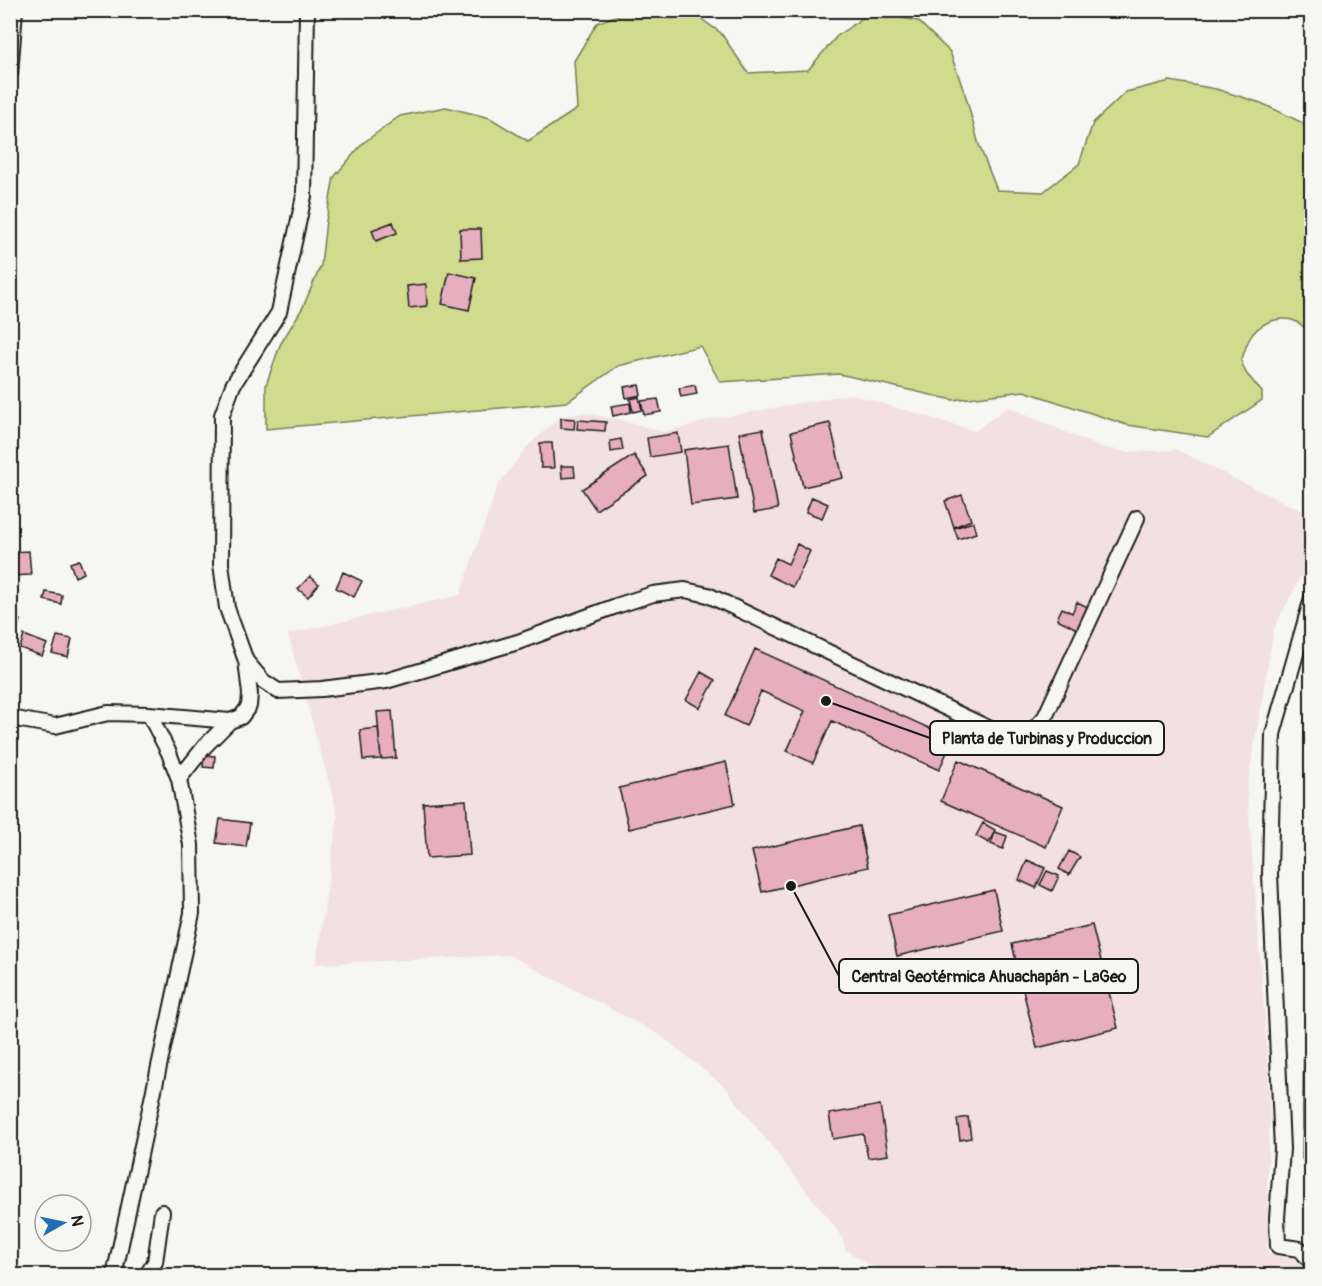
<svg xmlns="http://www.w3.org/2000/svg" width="1322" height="1286" font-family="Pangolin,sans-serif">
	<rect width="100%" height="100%" fill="#f6f6f2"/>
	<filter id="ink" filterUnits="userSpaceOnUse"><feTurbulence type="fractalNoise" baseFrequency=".0167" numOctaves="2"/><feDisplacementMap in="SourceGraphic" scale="12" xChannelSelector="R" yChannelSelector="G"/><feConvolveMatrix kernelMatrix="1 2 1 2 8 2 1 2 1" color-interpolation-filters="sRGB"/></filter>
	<g filter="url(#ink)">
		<path fill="#f2e0e3" d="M851,394L975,431L1008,407L1097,446L1126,452L1177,450L1245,484L1311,515V554L1305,569L1274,628L1247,789L1266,1036L1270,1111L1267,1188L1268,1254L1299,1255L1311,1275H886L846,1250L841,1235L725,1087L660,1035L509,955L316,964L338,816L288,634L460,595L498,485L528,446L560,417L583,413L621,420L665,432L681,428L712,419Z"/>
		<path fill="#d0db8e" stroke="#767c55" stroke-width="1.5" d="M628,11H690L721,33L748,73L808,70L837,36L871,12L918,21L950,52L966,97L979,145L997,190L1043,192L1079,164L1093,123L1126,92L1170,81L1216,89L1261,103L1303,123L1311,140V334C1306,329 1300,322 1292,320C1276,316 1258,324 1250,338C1246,345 1244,354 1241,361L1246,373L1262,392V400L1208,437L1127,425L1024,391L953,400L839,374L720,382L700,346L618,366L567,402L266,429V385L280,345L303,307L321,265L326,221L334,177L363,143L400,116L446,107L490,118L528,141L577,109L574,61L597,23Z
			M1311,1025H1312L1311,1169L1302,1159C1302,1115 1304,1071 1304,1027Z"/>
		<path fill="#e7aec0" stroke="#1c1c1c" stroke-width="1.5" d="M393,222L397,233L376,241L372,230Z
			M460,229H481L482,258L461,259Z
			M449,272L476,278L469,310L442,304Z
			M426,284L427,306L409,308L407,286Z
			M639,385L641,395L626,398L624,387Z
			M695,385L697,394L681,397L679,388Z
			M639,397L642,410L633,412L630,399Z
			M658,399L661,412L644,415L641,401Z
			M630,403L631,412L613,416L611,406Z
			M561,418L575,419L574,429L561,428Z
			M578,420L606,422L605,431L577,429Z
			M830,423L843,478L803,487L791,432Z
			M763,429L778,509L754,513L739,433Z
			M678,433L681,452L650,457L647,438Z
			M621,439L623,450L611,452L610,441Z
			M540,443H552L554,468H541Z
			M729,444L737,499L691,505L684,450Z
			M634,455L648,476L596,510L582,489Z
			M561,466H574L575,477L562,478Z
			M962,495L971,520L954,527L945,501Z
			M812,497L828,504L822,518L806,512Z
			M973,522L976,533L958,539L954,528Z
			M797,544L810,551L793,587L768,575L776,558L788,564Z
			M29,551L31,575L10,576V552Z
			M79,560L84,573L75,577L70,563Z
			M343,572L362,581L354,597L336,588Z
			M310,576L319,584L308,597L298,589Z
			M46,592L62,595L61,604L44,600Z
			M1077,602L1092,609L1081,631L1057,619L1062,608L1072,613Z
			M10,617L20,620L10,652Z
			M24,635L47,644L42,656L20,648Z
			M57,636L72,639L68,657L52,653Z
			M755,649L953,739L939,770L832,721L813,763L787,751L805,711L761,691L746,726L725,716Z
			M701,672L715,680L700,708L686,700Z
			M392,711L396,758L381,759L377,712Z
			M378,728L381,759L363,760L360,730Z
			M204,755L215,756L214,768L203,767Z
			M958,760L1063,806L1046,847L941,801Z
			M726,762L735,804L629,829L619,788Z
			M466,800L470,855L427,858L423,803Z
			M220,819L250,823L246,847L216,843Z
			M983,823L995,830L989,843L976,836Z
			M859,826L868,867L762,892L752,851Z
			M995,832L1007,836L1003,849L991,844Z
			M1069,851L1080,857L1069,875L1059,869Z
			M1027,860L1045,868L1036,888L1019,880Z
			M1047,871L1059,876L1052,891L1040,885Z
			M994,890L1003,931L897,956L888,915Z
			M1092,925L1118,1028L1037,1048L1012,944Z
			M880,1105L888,1155L868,1158L863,1134L833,1139L829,1114Z
			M968,1117L971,1138L960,1140L957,1119Z"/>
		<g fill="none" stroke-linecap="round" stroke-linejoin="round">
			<defs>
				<path id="minor" d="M10,74L15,10
					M1312,598L1273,734L1270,874L1282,1149L1277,1218L1278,1246L1300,1249L1312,1263
					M246,661L263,681L278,691L322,689L386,681L518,642L619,605L653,594L685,590L708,595L1005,736L1033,730L1045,717L1137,518
					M149,714L169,753L179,779
					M10,718L55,726L108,713L149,714L230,721
					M114,1276L192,913L191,845L179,779L205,746L230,721L241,717L249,706L250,694L246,661L227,608L221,564L222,415L233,385L279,312L304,196L307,10
					M146,1276L155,1262L162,1212"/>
			</defs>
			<use href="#minor" stroke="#1c1c1c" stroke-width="18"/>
			<use href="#minor" stroke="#f6f6f2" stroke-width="14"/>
		</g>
	</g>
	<path fill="none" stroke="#1c1c1c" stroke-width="2" d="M826 701L930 738M791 886L839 976"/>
	<g fill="#1c1c1c" stroke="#f6f6f2" stroke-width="2">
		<circle cx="826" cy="701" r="6"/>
		<circle cx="791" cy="886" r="6"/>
	</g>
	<g fill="#f6f6f2" stroke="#1c1c1c" stroke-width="2">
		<rect x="930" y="721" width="234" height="34" rx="6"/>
		<rect x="839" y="959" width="299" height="34" rx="6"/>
	</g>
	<g font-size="16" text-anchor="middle" font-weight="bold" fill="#1c1c1c">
		<text x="1047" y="744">Planta de Turbinas y Produccion</text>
		<text x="989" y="982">Central Geotérmica Ahuachapán - LaGeo</text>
	</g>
	<rect width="1322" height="1286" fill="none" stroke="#f6f6f2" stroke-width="36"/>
	<rect x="18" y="18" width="1286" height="1250" fill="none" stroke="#1c1c1c" stroke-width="2" filter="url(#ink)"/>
	<g transform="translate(63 1223) rotate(81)"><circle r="28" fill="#f6f6f2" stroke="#9f9f9c" stroke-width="1.5"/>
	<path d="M0-4.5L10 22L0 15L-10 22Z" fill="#1f6fb2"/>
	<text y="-9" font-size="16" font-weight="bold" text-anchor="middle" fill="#1c1c1c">N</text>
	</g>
</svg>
